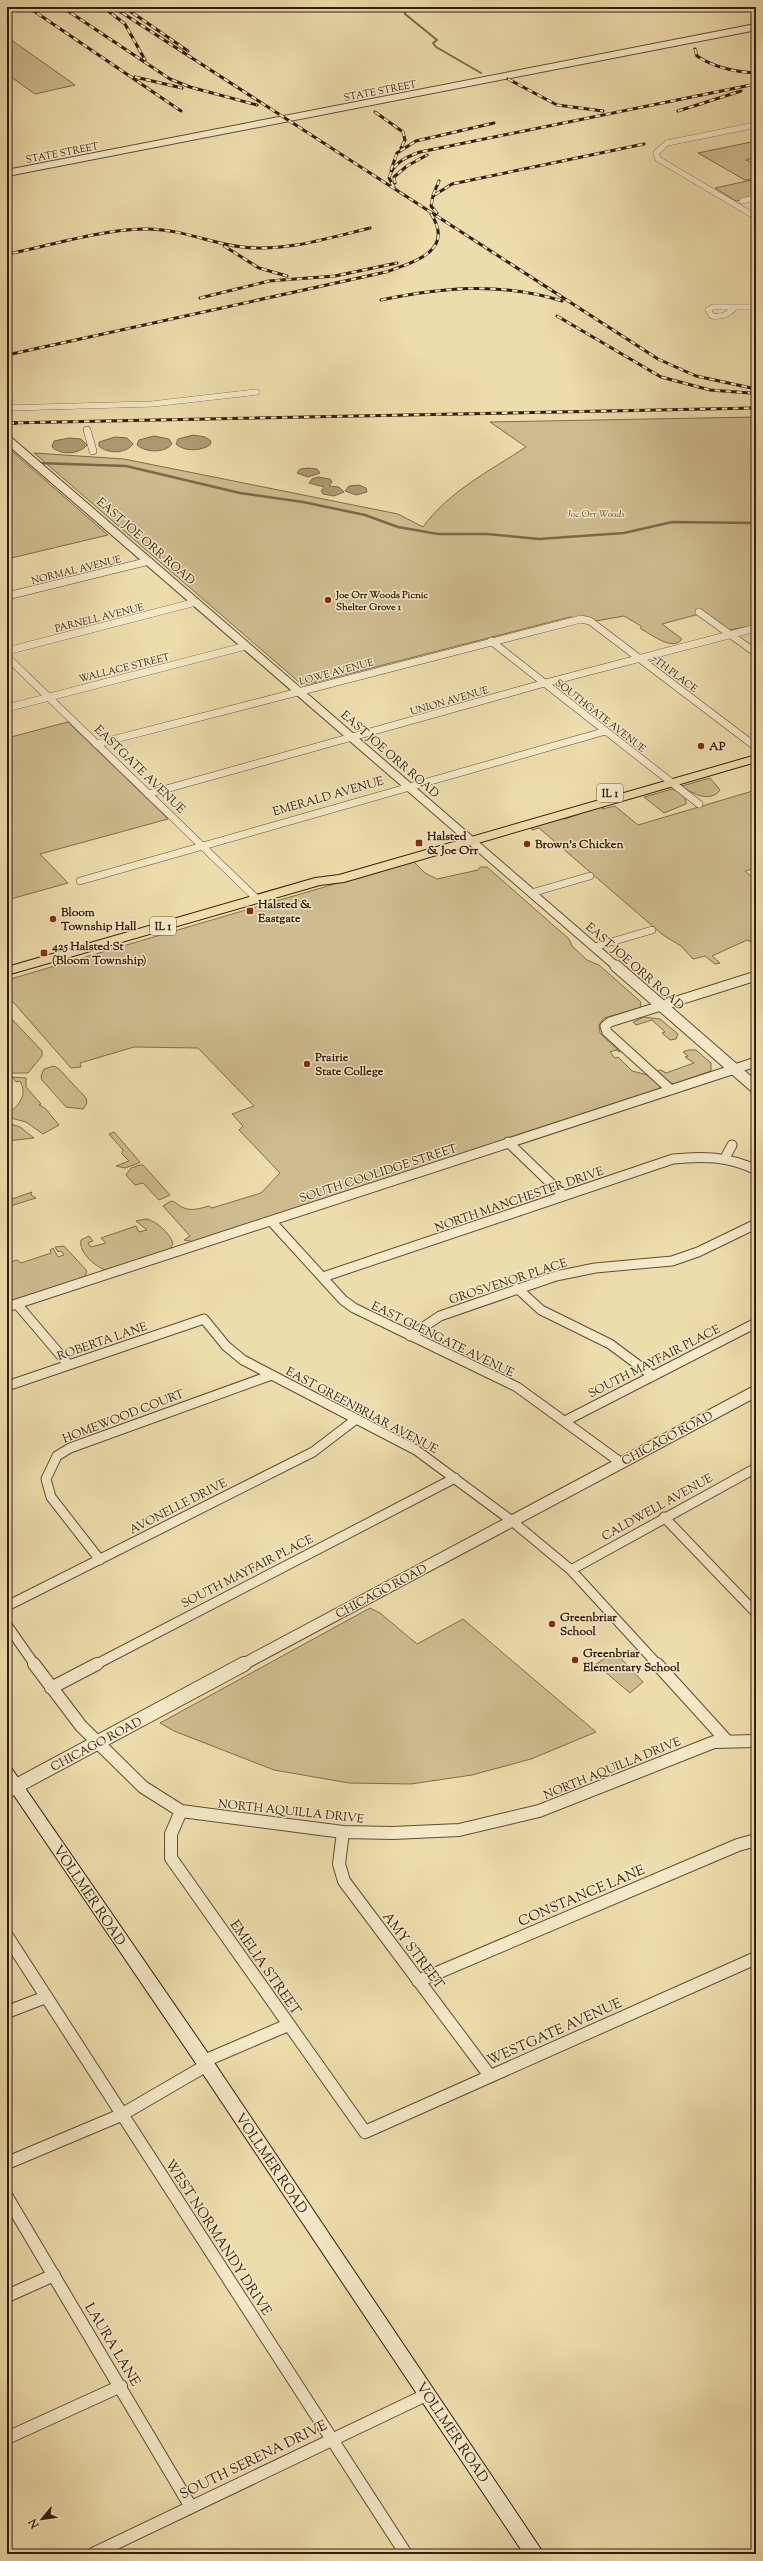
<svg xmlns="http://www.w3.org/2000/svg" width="763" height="2561" font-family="'Sorts Mill Goudy',serif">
	<rect width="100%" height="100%" fill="#eeddac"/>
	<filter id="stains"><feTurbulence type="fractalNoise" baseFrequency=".005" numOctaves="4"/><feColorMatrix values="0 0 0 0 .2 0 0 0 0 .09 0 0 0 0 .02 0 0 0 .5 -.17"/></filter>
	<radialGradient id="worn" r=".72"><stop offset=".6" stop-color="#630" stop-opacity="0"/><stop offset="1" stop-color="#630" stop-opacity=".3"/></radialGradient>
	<path fill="#cebc90" stroke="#806c4d" d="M7,37L75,85L35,94L7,74Z
		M756,141V157L746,160L756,164V178L745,180L698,153Z
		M756,179V196L736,201L715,188Z
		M756,417V625L729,630L703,613L662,624L682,639C673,652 651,634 641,629V626L624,616L596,621L570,617L305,685L300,683L34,453L124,459L398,514L423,527C448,492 491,470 526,447L490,422Z
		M7,447L108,535L7,559Z
		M68,722L168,819L40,854L68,883L7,900V738Z
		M710,778L720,790C711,803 692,794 682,786Z
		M672,789C678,791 687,796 686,804L664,813L644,797Z
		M756,790V868L745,871L756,880V944L747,940L712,956L720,963L715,964L705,956L693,959L681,946L663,935L539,828L532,830V827L561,818L565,819L602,806L604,807L602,809L615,806L638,825Z
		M413,861L425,873L437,879L478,870L480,867H487L569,939L572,946L587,960L599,965L641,1002L640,1008L604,1018L599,1025L600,1033L620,1052L616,1050L610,1052L615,1058L618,1057L632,1071L648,1075L660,1086L659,1089L195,1242L184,1240L190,1236L163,1206L171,1201C177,1202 177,1205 182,1207C191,1212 201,1208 209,1206L212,1208L261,1193L280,1173L239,1130L243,1126L232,1114L254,1106L198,1048L134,1047L80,1063L81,1067L71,1068L7,995V980Z
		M7,1014L42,1051V1056L28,1073H7Z
		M644,1017L660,1019L678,1034L676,1039L670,1040L662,1033L665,1032L652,1020L636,1025L633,1022Z
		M688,1050H696L711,1063V1071L674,1084L668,1082L656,1071L661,1070L666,1073L694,1063L685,1057L688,1056L683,1052Z
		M54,1066L59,1069L86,1098L87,1103L83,1109L66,1107L42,1080L41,1076L44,1069Z
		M12,1077L26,1078V1087L41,1104L39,1105L45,1108L59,1125L43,1134L26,1122L7,1117V1114C19,1106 28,1095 20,1081L16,1082Z
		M7,1123L20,1127L34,1138L7,1141Z
		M114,1132L140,1162L139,1163L125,1168L116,1166L129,1161L122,1154L123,1150L109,1134Z
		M140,1165H143L170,1195L159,1200L143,1183L135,1185L126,1175L131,1168Z
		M32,1192L31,1195L36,1198L7,1207V1196L12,1199Z
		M146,1219C157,1221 169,1233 173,1243L170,1250L108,1271C97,1268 78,1253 81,1240L89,1236L93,1241L88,1243L91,1247L106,1243L101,1238L136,1226L139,1232L147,1230L136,1221Z
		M64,1246L87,1271L84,1279L7,1304V1263L17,1260L21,1263L51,1253L50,1250L53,1248L58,1257L64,1255L61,1251L58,1252L55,1247Z
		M370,1608L380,1613L417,1644L463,1619L596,1732L531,1759L472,1775L411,1784L349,1783L274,1770L174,1731L160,1723Z
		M615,1652L643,1682L630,1693L596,1664Z"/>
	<path fill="#ae9b75" stroke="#7d684a" d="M193,435L205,437L211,441L210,445C201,451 184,452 176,444L178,439Z
		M154,436L169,439L172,444C165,453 146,453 137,445L139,440Z
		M115,437L127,438L133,444C126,454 107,454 99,446V442Z
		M69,438L81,439L87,445C79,455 60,455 52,447L54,441Z
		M309,468L317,469L320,473L308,477L297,473L300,469Z
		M318,477L330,479L332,482L329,486L339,487L344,492L334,496L323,494L321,491L324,487L309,483L312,479Z
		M359,485L366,488L367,492L356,495L345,491L349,486Z"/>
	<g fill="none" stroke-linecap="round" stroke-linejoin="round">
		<path stroke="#7d684a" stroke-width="2" d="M394,7L405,10V14L437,40L433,43L436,47L481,73"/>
		<path stroke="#7d684a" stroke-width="2.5" d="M38,463L126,466L240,493L303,502L365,515L398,527L438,534H487L539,539L624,533L672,522L756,523"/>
		<defs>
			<path id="minor-far3" d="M756,125L667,143L656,153L658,159L756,217
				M754,161L756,160
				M742,201L756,198
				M734,308C728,315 722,317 712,316L708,310L713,307H756
				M7,408L152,404L257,392"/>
			<path id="minor-far2" d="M87,430L93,451
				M7,596L149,561
				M699,612L756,653
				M491,641L699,804
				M7,651L196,602
				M7,657L257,899
				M7,708L246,646
				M96,744L581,619L590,621L756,747
				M148,794L545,683L756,628
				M80,881L606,731
				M531,893L590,876
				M594,947L652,930"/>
			<path id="minor-far1" d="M671,1090L607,1032L605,1026L610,1022L756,976
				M508,1142L564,1196
				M725,1158L732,1145
				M271,1221L343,1300L354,1308L517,1387L620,1462
				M323,1277L673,1159C702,1156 729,1156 756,1170
				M517,1288L541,1310L610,1344L653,1376
				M17,1304L68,1364
				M7,1307L756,1062
				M410,1336L440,1316L556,1276L595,1268L672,1261L698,1252L756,1224
				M7,1386L204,1319L226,1346L243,1360L416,1450L512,1521L571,1570L658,1665
				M565,1421L756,1323
				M664,1517L756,1613
				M100,1560L51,1497L46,1479L57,1456L70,1448L269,1376
				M571,1570L756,1468
				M7,1606L313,1452L355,1420
				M7,1625L35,1665
				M95,1665L455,1478"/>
			<path id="minor" d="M34,1664L81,1726L143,1787L181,1811L343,1832L393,1833L459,1830L539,1811L714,1742L756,1741
				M657,1664L726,1740
				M51,1688L97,1664
				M181,1811L171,1834V1858L365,2132L756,1958
				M343,1832L339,1864L344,1881L490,2076
				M7,1936L406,2554
				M418,1981L738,1845L756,1840
				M7,2012L46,1997
				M204,2061L288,2025
				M7,2163L121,2115L207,2065
				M7,2197L191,2507
				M7,2296L54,2275
				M7,2438L121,2386
				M93,2554L428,2394"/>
			<path id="tertiary-far3" d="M7,173L756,27"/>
			<path id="tertiary-far2" d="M7,439L617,967"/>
			<path id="tertiary-far1" d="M616,966L756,1088
				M242,1665L756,1391"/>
			<path id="tertiary" d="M7,1791L244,1664"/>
			<path id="secondary" d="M7,1768L12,1769L205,2049L544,2554H524L193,2059L7,1785Z"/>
			<path id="primary" d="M756,755V762L344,882L320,885L7,975V967L315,878L339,875Z"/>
		</defs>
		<use href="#minor-far3" stroke="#624c32" stroke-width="6"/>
		<use href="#minor-far2" stroke="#624c32" stroke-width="8"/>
		<use href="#minor-far1" stroke="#624c32" stroke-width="11"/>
		<use href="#minor" stroke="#624c32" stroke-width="14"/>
		<use href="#tertiary-far3" stroke="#624c32" stroke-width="8"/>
		<use href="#tertiary-far2" stroke="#624c32" stroke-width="10"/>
		<use href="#tertiary-far1" stroke="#624c32" stroke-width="13"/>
		<use href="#tertiary" stroke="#624c32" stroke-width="16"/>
		<use href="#secondary" stroke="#331c0a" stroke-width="2"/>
		<use href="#primary" stroke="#331c0a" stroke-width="2"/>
		<use href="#minor-far3" stroke="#f4e9c9" stroke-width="5.5"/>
		<use href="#minor-far2" stroke="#f4e9c9" stroke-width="7"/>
		<use href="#minor-far1" stroke="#f4e9c9" stroke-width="9"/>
		<use href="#minor" stroke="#f4e9c9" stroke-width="12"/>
		<use href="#tertiary-far3" stroke="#f4e9c9" stroke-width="6"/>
		<use href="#tertiary-far2" stroke="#f4e9c9" stroke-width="8"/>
		<use href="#tertiary-far1" stroke="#f4e9c9" stroke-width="11"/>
		<use href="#tertiary" stroke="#f4e9c9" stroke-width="14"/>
		<use href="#secondary" fill="#f4e9c9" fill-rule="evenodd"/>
		<use href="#primary" fill="#eeddac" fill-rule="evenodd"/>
		<defs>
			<path id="rail-far1" d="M28,7L181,111
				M62,7L170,79L190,87L257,105
				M103,7L125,24L145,60
				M113,7L658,359L696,376L756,389
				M124,7L188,51
				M695,49L697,56C715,68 735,72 756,73
				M135,77L182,88
				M508,79L557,105L603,111
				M678,111L741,91
				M375,112L403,132L405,140L401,148
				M391,170L397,153L416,141L494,123
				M395,183L394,177L407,166L427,155
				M394,187L389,178C393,163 406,157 420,152L756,84
				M433,195L439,181
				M437,213L431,206L433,196L452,184L644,144
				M224,246L259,268L287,276
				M13,253C56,244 100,230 144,229C178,228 209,243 242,247C286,252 328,238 370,228
				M200,298L269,281L335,276L397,263
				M381,300C443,287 501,282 562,301
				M557,316L661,377L710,390L750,393
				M7,355L386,272C415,262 455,250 431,214
				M7,423L756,408"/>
			<path id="rail" d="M7,423H16"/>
		</defs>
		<use href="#rail-far1" stroke="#331c0a" stroke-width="3"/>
		<use href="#rail" stroke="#331c0a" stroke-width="3.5"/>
		<use href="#rail-far1" stroke="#f4e9c9" stroke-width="2" stroke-dasharray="5.5" stroke-linecap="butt"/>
		<use href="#rail" stroke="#f4e9c9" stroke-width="2.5" stroke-dasharray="7" stroke-linecap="butt"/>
	</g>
	<g fill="#8f2418" stroke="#f4e9c9" stroke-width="1.5">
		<circle cx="328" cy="600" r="4"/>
		<circle cx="701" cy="746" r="4"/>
		<rect x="415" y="839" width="8" height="8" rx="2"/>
		<circle cx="527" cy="844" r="4"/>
		<rect x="246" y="907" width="8" height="8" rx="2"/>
		<circle cx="53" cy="919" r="4"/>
		<rect x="40" y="949" width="8" height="8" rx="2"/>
		<circle cx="307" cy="1064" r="4"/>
		<circle cx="552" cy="1624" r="4"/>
		<circle cx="575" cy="1660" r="4"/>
	</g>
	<g text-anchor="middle" stroke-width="3" stroke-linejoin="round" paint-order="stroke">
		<g font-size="10" fill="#331c0a" stroke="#f4e9c9">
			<text transform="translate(380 90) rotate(-11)" y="4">STATE STREET</text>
			<text transform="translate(62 152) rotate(-11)" y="4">STATE STREET</text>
			<text transform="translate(76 569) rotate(-14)" y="4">NORMAL AVENUE</text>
			<text transform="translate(99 617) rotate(-14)" y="4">PARNELL AVENUE</text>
			<text transform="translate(124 667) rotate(-14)" y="4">WALLACE STREET</text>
			<text transform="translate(336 671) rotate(-15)" y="4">LOWE AVENUE</text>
			<text transform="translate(675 673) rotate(37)" y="4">7TH PLACE</text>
			<text transform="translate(449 700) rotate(-16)" y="4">UNION AVENUE</text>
			<text transform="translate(601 715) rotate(38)" y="4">SOUTHGATE AVENUE</text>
		</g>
		<g font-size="10" font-style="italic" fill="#624c32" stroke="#f4e9c9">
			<text x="596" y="517">Joe Orr Woods</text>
		</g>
		<g font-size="10" font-weight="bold" fill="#331c0a" stroke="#f4e9c9" text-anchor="start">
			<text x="336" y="598">Joe Orr Woods Picnic<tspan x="336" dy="12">Shelter Grove 1</tspan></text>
		</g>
		<g fill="#f4e9c9" stroke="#6d5a43" stroke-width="1">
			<rect x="597" y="784" width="26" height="18" rx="3"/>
			<rect x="150" y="917" width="26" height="18" rx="3"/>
		</g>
		<g font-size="11" font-weight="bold" fill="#331c0a">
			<text x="610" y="797">IL 1</text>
			<text x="163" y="930">IL 1</text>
		</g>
		<g font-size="12" fill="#331c0a" stroke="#f4e9c9">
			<text transform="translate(146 541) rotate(41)" y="4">EAST JOE ORR ROAD</text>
			<text transform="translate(390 754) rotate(41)" y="4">EAST JOE ORR ROAD</text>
			<text transform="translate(140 769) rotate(44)" y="4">EASTGATE AVENUE</text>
			<text transform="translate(328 796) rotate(-16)" y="4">EMERALD AVENUE</text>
			<text transform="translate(635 966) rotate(41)" y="4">EAST JOE ORR ROAD</text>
			<text transform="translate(378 1173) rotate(-18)" y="4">SOUTH COOLIDGE STREET</text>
			<text transform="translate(519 1199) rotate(-19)" y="4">NORTH MANCHESTER DRIVE</text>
			<text transform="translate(508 1281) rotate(-18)" y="4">GROSVENOR PLACE</text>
			<text transform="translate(443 1339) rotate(26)" y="4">EAST GLENGATE AVENUE</text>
			<text transform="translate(102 1341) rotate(-19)" y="4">ROBERTA LANE</text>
			<text transform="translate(654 1361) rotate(-27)" y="4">SOUTH MAYFAIR PLACE</text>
			<text transform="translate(362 1410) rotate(28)" y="4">EAST GREENBRIAR AVENUE</text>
			<text transform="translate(123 1416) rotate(-21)" y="4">HOMEWOOD COURT</text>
			<text transform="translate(667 1438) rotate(-28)" y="4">CHICAGO ROAD</text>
			<text transform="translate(178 1506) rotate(-27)" y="4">AVONELLE DRIVE</text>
			<text transform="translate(657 1507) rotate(-29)" y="4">CALDWELL AVENUE</text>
			<text transform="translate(247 1571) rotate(-27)" y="4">SOUTH MAYFAIR PLACE</text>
			<text transform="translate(381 1591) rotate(-28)" y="4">CHICAGO ROAD</text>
			<text transform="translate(96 1744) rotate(-28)" y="4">CHICAGO ROAD</text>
			<text transform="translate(612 1768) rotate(-22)" y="4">NORTH AQUILLA DRIVE</text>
			<text transform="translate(291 1811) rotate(6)" y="4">NORTH AQUILLA DRIVE</text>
		</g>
		<g font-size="12" font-weight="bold" fill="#331c0a" stroke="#f4e9c9" text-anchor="start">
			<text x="709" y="750">AP</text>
			<text x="427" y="840">Halsted<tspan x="427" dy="14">&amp; Joe Orr</tspan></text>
			<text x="535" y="848">Brown's Chicken</text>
			<text x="258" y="908">Halsted &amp;<tspan x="258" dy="14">Eastgate</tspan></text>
			<text x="61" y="916">Bloom<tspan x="61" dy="14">Township Hall</tspan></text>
			<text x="52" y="950">425 Halsted St<tspan x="52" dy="14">(Bloom Township)</tspan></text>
			<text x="315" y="1061">Prairie<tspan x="315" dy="14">State College</tspan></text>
			<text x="560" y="1621">Greenbriar<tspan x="560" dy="14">School</tspan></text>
			<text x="583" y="1657">Greenbriar<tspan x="583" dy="14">Elementary School</tspan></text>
		</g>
		<g font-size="14" fill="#331c0a" stroke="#f4e9c9">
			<text transform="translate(90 1895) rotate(56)" y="5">VOLLMER ROAD</text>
			<text transform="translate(581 1895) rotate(-23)" y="5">CONSTANCE LANE</text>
			<text transform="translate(414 1950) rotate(53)" y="5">AMY STREET</text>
			<text transform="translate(266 1967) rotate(55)" y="5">EMELIA STREET</text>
			<text transform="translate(554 2031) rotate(-24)" y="5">WESTGATE AVENUE</text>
			<text transform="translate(272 2163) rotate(56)" y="5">VOLLMER ROAD</text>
			<text transform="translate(219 2237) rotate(57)" y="5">WEST NORMANDY DRIVE</text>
			<text transform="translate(113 2344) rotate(59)" y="5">LAURA LANE</text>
			<text transform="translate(453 2432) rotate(56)" y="5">VOLLMER ROAD</text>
			<text transform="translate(253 2459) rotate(-26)" y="5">SOUTH SERENA DRIVE</text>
		</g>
	</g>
	<rect width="763" height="2561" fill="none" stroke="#eeddac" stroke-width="24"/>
	<rect x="8" y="8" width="747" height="2545" fill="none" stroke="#331c0a" stroke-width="2"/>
	<rect x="12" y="12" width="739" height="2537" fill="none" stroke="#331c0a"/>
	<g transform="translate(42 2519) rotate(241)" stroke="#f4e9c9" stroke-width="3" paint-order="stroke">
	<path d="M0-3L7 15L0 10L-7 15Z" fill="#331c0a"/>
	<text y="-6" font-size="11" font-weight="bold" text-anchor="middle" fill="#331c0a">N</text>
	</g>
	<rect width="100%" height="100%" filter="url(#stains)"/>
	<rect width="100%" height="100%" fill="url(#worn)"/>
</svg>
